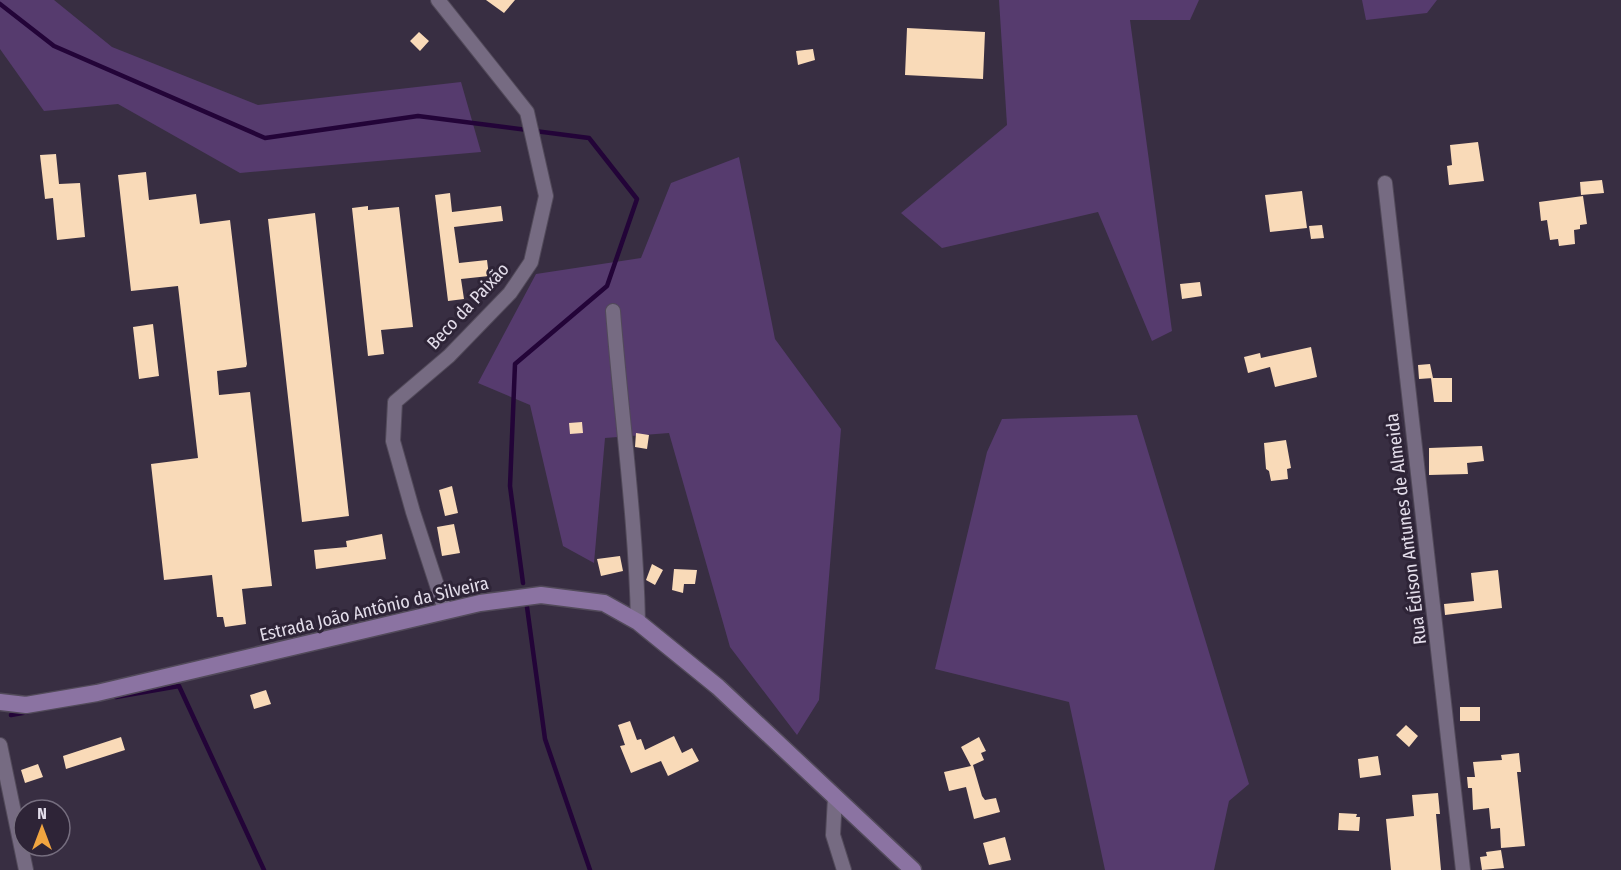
<svg xmlns="http://www.w3.org/2000/svg" width="1621" height="870" font-family="'Fira Sans Condensed',sans-serif">
	<rect width="100%" height="100%" fill="#382e42"/>
	<path fill="#563b6e" d="M0,0H54L112,47L258,105L461,82L481,152L240,173L118,104L44,111L0,49Z
		M999,0H1199L1190,20H1130L1172,331L1152,341L1098,212L942,248L901,213L1007,125Z
		M1362,0H1437L1427,13L1366,20Z
		M739,157L775,339L841,429L819,700L797,735L730,647L669,433L605,438L594,563L563,546L530,405L478,383L536,274L641,258L671,183Z
		M1137,415L1249,784L1229,801L1214,870H1105L1069,702L935,669L987,452L1002,419Z"/>
	<g fill="none" stroke-linecap="round" stroke-linejoin="round">
		<path stroke="#230438" stroke-width="4.5" d="M0,4L54,46L265,138L418,116L589,138L637,199L607,286L515,364L510,486L523,583
			M527,607L545,739L590,870
			M116,697L179,686L264,870
			M11,715L28,712"/>
	</g>
	<path fill="#f9dab8" d="M486,0H515L504,13Z
		M907,28L985,32L983,79L905,75Z
		M419,32L429,41L420,51L410,41Z
		M813,49L815,60L798,65L796,51Z
		M1478,142L1484,181L1449,185L1447,166L1452,165L1450,145Z
		M56,154L59,184L80,183L85,237L57,240L53,198L45,199L40,155Z
		M146,172L149,200L196,194L200,224L230,220L247,364L246,367L217,371L219,395L250,392L272,586L242,589L246,624L225,627L223,617H217L212,575L164,580L151,464L198,458L178,286L131,291L118,175Z
		M1602,180L1604,193L1581,195L1580,182Z
		M1302,191L1307,228L1270,232L1265,195Z
		M450,193L452,212L501,206L503,221L454,227L459,263L487,260L489,276L461,279L464,299L448,301L435,195Z
		M1583,196L1587,224L1580,225V229L1574,230L1575,244L1559,246L1558,239L1550,240L1547,220L1541,221L1539,202Z
		M368,206V210L399,207L413,327L381,330L384,354L368,356L352,208Z
		M315,213L349,516L302,522L268,219Z
		M1322,225L1324,238L1311,239L1309,226Z
		M1200,282L1202,296L1182,299L1180,284Z
		M153,324L159,376L139,379L133,327Z
		M1311,347L1317,377L1275,387L1270,367L1248,373L1244,357L1260,353L1261,358Z
		M1430,364L1433,378L1419,379L1418,365Z
		M1431,378H1452V402H1434Z
		M582,422L583,433L570,434L569,423Z
		M636,433L649,435L647,449L635,447Z
		M1286,440L1291,468L1287,469L1288,479L1271,481L1269,471L1266,469L1264,443Z
		M1482,446L1484,461L1467,463L1468,474L1429,475V448Z
		M452,486L458,513L445,516L439,490Z
		M454,524L460,553L442,556L437,527Z
		M382,534L386,559L316,569L314,550L347,547L346,541Z
		M620,556L623,571L601,576L597,559Z
		M652,564L663,570L655,585L646,580Z
		M674,569L697,570L695,584H684L683,593L672,590Z
		M1498,570L1502,608L1445,615L1444,604L1474,601L1471,573Z
		M266,690L271,704L254,709L250,695Z
		M1460,707H1480V721H1460Z
		M630,721L637,740L641,739L645,750L674,736L682,753L692,748L699,761L668,776L661,761L631,773L620,746L625,745L618,725Z
		M1406,725L1418,736L1409,747L1396,735Z
		M121,737L125,750L66,769L63,756Z
		M979,737L986,751L981,753L984,760L973,765L982,796L985,800L996,798L1000,812L974,819L966,787L949,791L944,772L971,766L961,747Z
		M1519,753L1521,772H1517L1525,846L1501,848L1500,828L1491,829L1489,808L1473,810L1472,788H1468L1467,777H1475L1473,762L1502,760L1501,755Z
		M1378,756L1381,775L1360,778L1358,759Z
		M38,764L43,777L25,783L21,770Z
		M1438,793L1440,814H1436L1441,870H1391L1386,819L1414,816L1412,795Z
		M1339,813L1357,814L1356,817H1360L1359,831L1338,830Z
		M1005,837L1011,860L989,865L983,843Z
		M1501,850L1504,868L1482,870L1480,857L1487,856L1486,852Z"/>
	<g fill="none" stroke-linecap="round" stroke-linejoin="round">
		<defs>
			<path id="minor" d="M438,0L527,112L546,196L531,262L510,293L449,356L395,402L393,441L413,512L445,610
				M1385,183L1463,870
				M613,311C621,414 636,518 638,622
				M0,745L26,870
				M835,797L833,835L844,870"/>
			<path id="secondary" d="M0,702L26,705L97,693L480,603L541,595L604,603L638,622L718,687L913,870"/>
		</defs>
		<use href="#minor" stroke="#524a5a" stroke-width="16"/>
		<use href="#secondary" stroke="#524a5a" stroke-width="19"/>
		<use href="#minor" stroke="#766b82" stroke-width="14"/>
		<use href="#secondary" stroke="#8b73a2" stroke-width="16"/>
	</g>
	<g text-anchor="middle" stroke-width="6" stroke-linejoin="round" paint-order="stroke">
		<g font-size="18" fill="#e3ddea" stroke="#2e2437">
			<text transform="translate(468 306) rotate(-47)" y="6">Beco da Paixão</text>
			<text transform="translate(1406 529) rotate(-97)" y="6">Rua Édison Antunes de Almeida</text>
			<text transform="translate(374 609) rotate(-13)" y="6">Estrada João Antônio da Silveira</text>
		</g>
	</g>
	<g transform="translate(42 828)"><circle r="28" fill="#2e2437" stroke="#766e7f" stroke-width="1.5"/>
	<path d="M0-4.5L10 22L0 15L-10 22Z" fill="#f1a540"/>
	<text y="-9" font-size="16" font-weight="bold" text-anchor="middle" fill="#e3ddea">N</text>
	</g>
</svg>
